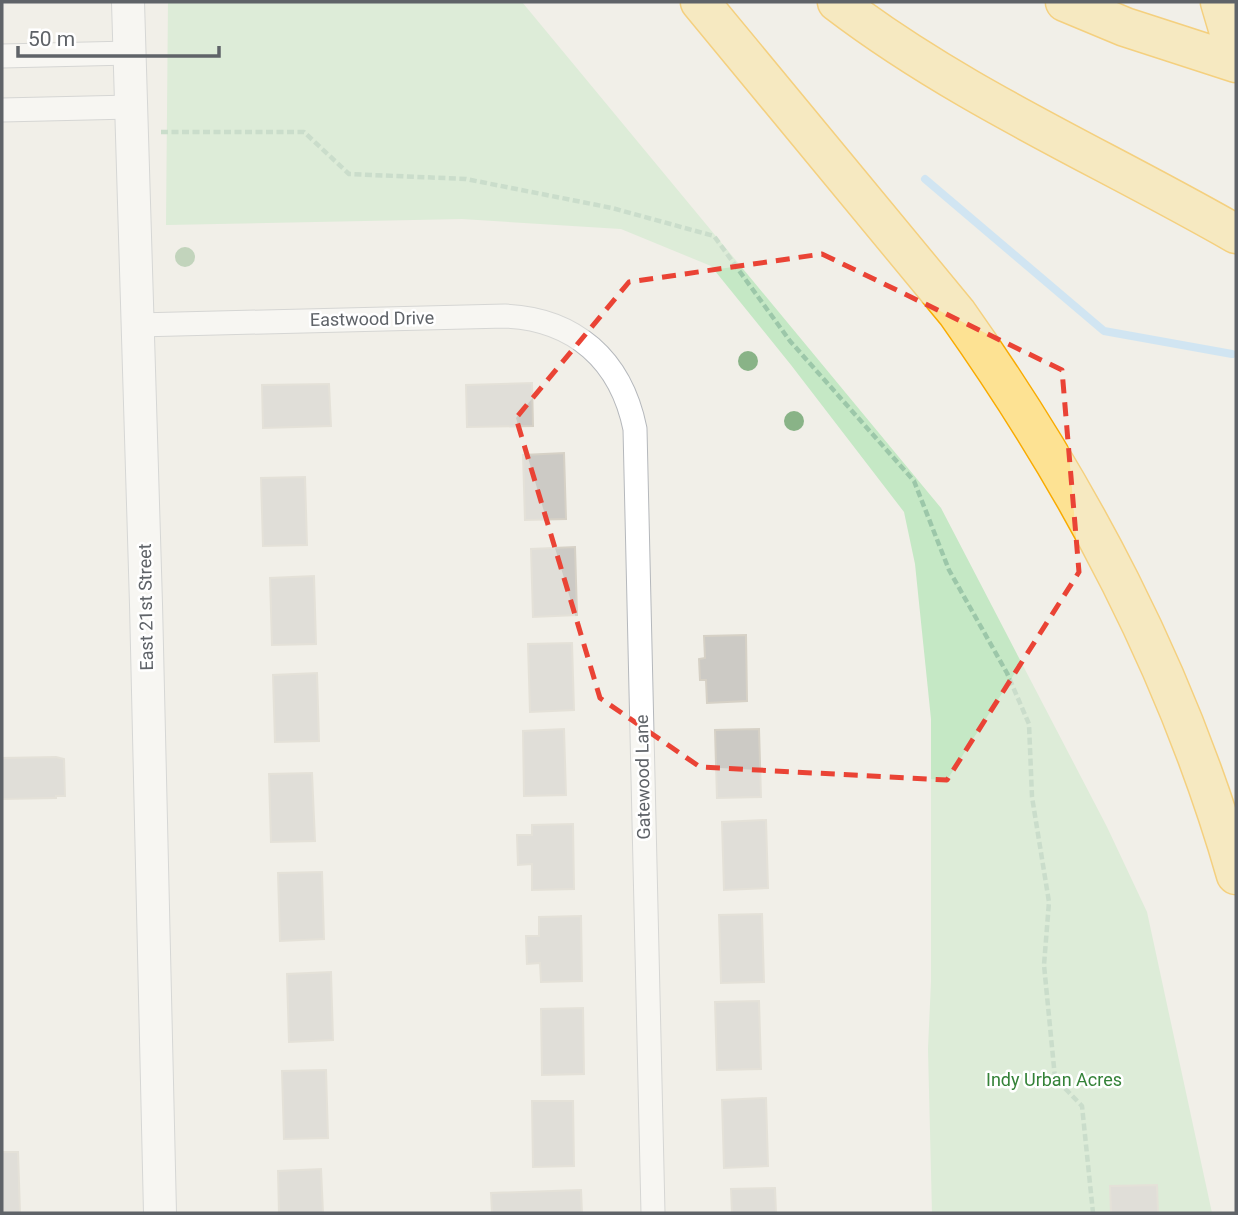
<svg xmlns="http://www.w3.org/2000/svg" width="1238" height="1215" font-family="Roboto,sans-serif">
	<rect width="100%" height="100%" fill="#f1efe8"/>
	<path fill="#c5e8c5" d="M168,2H522L941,508L1107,827L1147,912L1212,1213H932L928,1049L931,982V719L915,564L904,512L791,365L711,266L621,229L462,219L166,225Z"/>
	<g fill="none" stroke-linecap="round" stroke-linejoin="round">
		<path stroke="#aadaff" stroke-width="8" d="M925,179L1104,331L1232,354"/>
	</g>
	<path fill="#cccac5" stroke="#d6d1c6" stroke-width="2" d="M532,383L533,426L467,427L466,385Z
		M329,384L331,426L263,428L262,385Z
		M564,453L566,519L525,520L523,455Z
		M305,477L307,545L263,546L261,478Z
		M575,547L577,615L533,617L531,549Z
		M314,576L316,644L272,645L270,578Z
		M746,635L747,701L707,703L706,680H700L699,659L705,658L704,636Z
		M572,643L574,710L530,712L528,644Z
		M317,673L319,741L275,742L273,675Z
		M564,729L566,795L524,796L523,731Z
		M759,729L761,797L717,798L715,730Z
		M56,757L64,759L65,796H56V798L2,799V758Z
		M312,773L315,841L271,842L269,774Z
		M766,820L768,888L724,890L722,822Z
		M573,824L574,889L532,890V864L518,865L517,835H532V825Z
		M322,872L324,939L280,941L278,873Z
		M762,914L764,982L721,983L719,915Z
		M581,916L582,981L541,982L540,963L527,964L526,936H539V917Z
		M331,972L333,1040L289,1042L287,974Z
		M759,1001L761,1069L717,1070L715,1002Z
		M583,1008L584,1074L542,1075L541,1009Z
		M326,1070L328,1138L284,1139L282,1071Z
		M766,1098L768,1166L724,1168L722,1100Z
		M532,1101H573L574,1166L533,1167Z
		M2,1152H18L20,1213H2Z
		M321,1169L323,1213H279L278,1171Z
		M1157,1185L1158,1213H1111L1110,1186Z
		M775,1188L776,1213H732L731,1189Z
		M581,1190L582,1213H492L491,1193Z"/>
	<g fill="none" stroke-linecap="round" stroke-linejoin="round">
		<defs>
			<path id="street" d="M2,56L130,53
				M2,110L131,107
				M138,325L505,316C575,319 621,360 635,429L653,1213"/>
			<path id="secondary" d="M128,2L146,604L160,1213"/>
			<path id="highway" d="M700,2L957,313C1080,487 1177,670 1236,875
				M837,2C960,96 1102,157 1236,234
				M1065,2L1125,27L1236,63
				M1220,2L1236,56"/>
		</defs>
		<use href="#street" stroke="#b5b8bc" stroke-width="25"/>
		<use href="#secondary" stroke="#b6babf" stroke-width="34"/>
		<use href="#highway" stroke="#f9ab00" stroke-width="41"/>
		<path stroke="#9cc7a9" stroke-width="4.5" stroke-dasharray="7 3.5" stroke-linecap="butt" d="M161,132H304L349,174L466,179L612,208L714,236L790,341L914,481L949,570L1007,673L1029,724L1032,797L1049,902L1044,965L1055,1078L1082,1106L1093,1213"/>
		<use href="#street" stroke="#fff" stroke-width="23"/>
		<use href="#secondary" stroke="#fff" stroke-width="32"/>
		<use href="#highway" stroke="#fde293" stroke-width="38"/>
	</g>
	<g fill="#89b387">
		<circle cx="185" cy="257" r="10"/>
		<circle cx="748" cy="361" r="10"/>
		<circle cx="794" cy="421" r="10"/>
	</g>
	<path d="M0 0H1238V1215H0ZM822,254L1062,370L1079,572L947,780L700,767L600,698L516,418L629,282Z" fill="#f1efe8" fill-opacity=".55" fill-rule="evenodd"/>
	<path fill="none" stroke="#ea4335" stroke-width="5" stroke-dasharray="14 9" stroke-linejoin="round" d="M822,254L1062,370L1079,572L947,780L700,767L600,698L516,418L629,282Z"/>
	<g text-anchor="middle" stroke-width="5" stroke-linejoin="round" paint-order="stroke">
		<g font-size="18" fill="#5f6368" stroke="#fff">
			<text transform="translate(372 319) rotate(-1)" y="6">Eastwood Drive</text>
			<text transform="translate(146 607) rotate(-91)" y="6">East 21st Street</text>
			<text transform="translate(643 777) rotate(-91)" y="6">Gatewood Lane</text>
		</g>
		<g font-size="18" fill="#348238" stroke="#fff">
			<text x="1054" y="1086">Indy Urban Acres</text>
		</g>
	</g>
	<rect width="1238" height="1215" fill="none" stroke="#5f6368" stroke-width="7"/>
	<path d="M18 46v10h201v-10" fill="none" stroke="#5f6368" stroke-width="3.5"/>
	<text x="28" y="46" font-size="21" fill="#5f6368" stroke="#ffffff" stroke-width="5" paint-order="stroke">50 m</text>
</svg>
